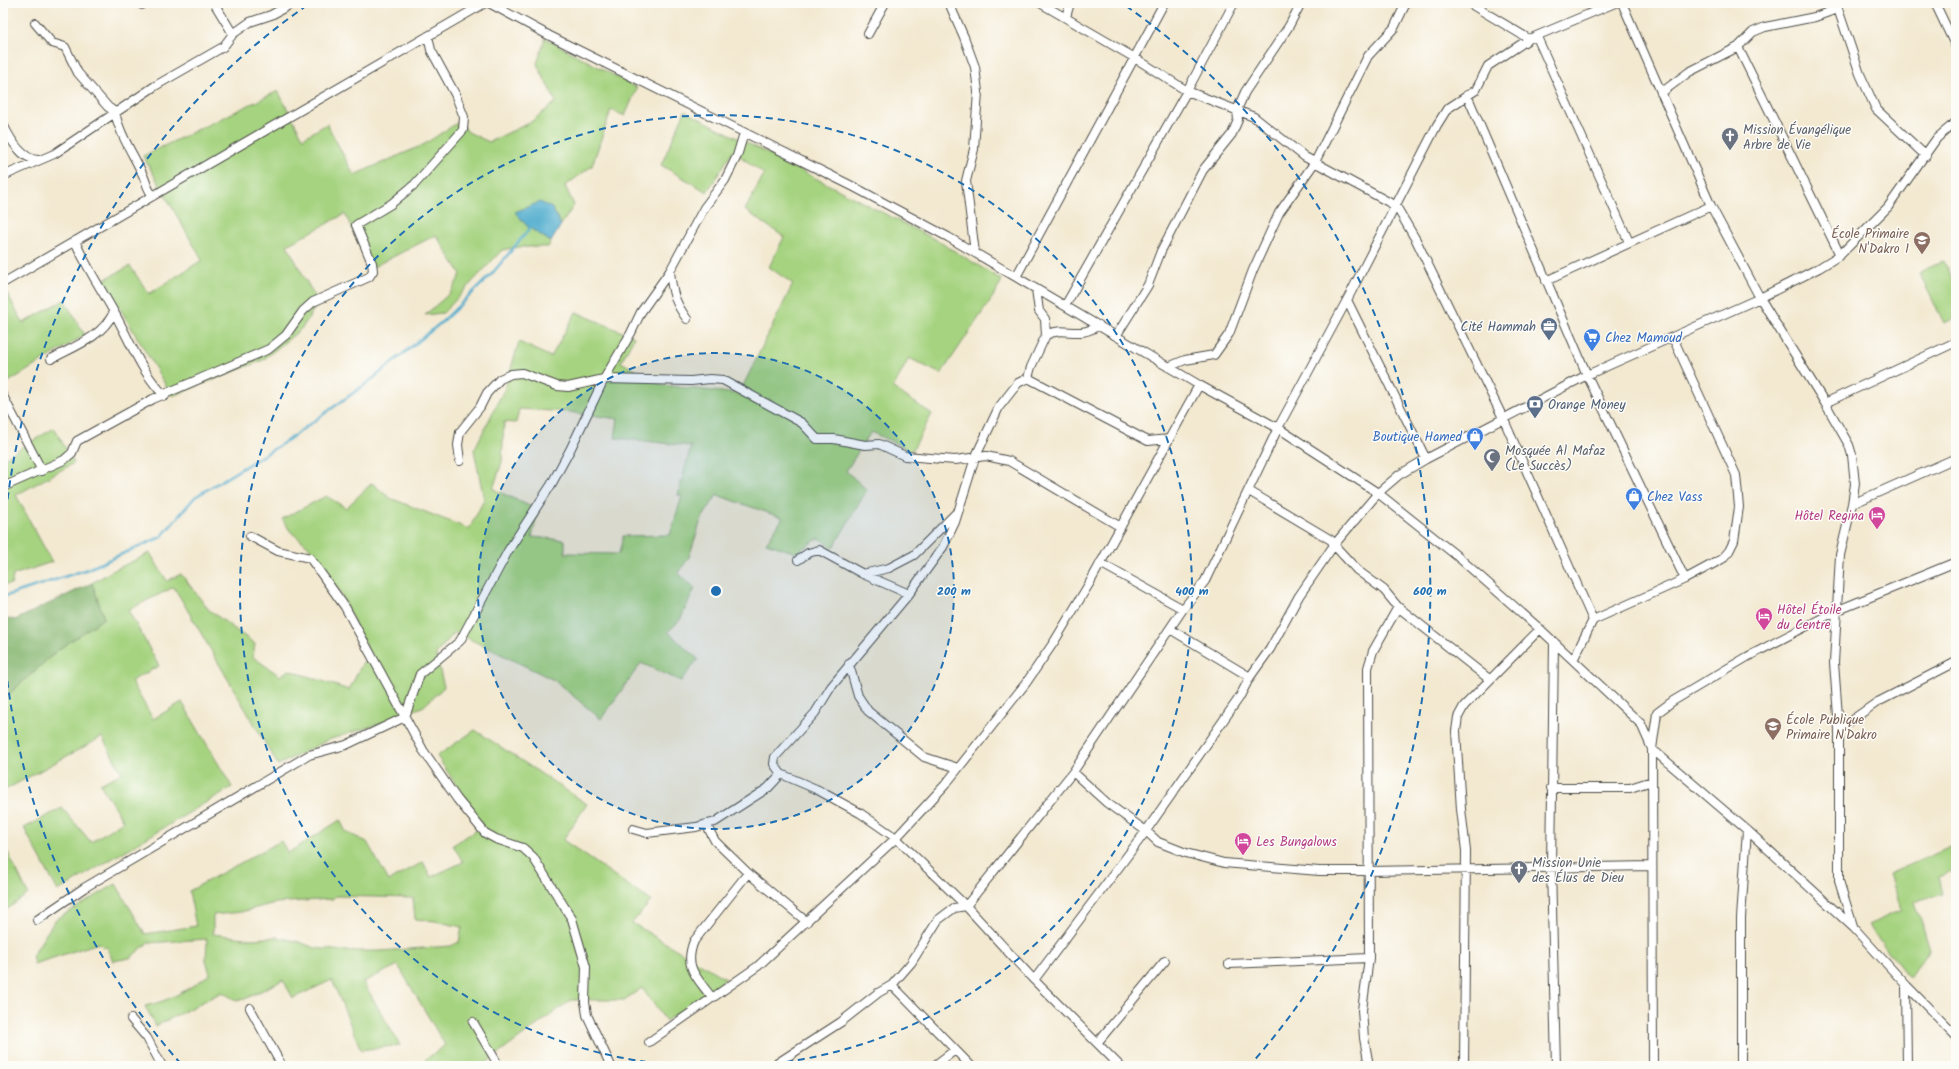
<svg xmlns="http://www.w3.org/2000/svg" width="1959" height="1069" font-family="Kalam,sans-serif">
	<rect width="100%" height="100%" fill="#fdfcf7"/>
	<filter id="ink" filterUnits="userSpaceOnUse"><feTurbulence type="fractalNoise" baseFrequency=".025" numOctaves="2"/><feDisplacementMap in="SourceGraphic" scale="8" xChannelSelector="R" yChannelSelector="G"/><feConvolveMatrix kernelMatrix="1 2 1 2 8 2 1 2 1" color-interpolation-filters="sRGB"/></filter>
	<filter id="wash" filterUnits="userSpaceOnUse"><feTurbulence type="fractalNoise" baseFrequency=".012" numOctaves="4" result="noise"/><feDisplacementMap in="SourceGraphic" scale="16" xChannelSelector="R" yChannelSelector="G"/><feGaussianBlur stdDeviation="0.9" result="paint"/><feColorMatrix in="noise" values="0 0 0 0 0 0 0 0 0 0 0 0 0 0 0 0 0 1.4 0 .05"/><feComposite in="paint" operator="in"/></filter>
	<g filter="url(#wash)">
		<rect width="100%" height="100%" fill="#f3e9d1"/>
		<path fill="#a6d380" stroke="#687f56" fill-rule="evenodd" d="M545,38L637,88L625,116L611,110L592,166L565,186L574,205L561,225L552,208L527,226L551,242L548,247H519L502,250L449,307L443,313L425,315L451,292L461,274L436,235L371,268L345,214L287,245L318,303L302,328L263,360L172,396L103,280L130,266L149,294L202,260L143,156L278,91L303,138L327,124L354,175L423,145L460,121L468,132L489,142L531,122L556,102L537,64Z
			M685,111L938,241L1002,280L996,292L941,374L909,358L893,388L932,414L912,451L871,432L846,471L867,490L833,548L819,538L796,553L766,543L783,518L717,495L701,520L689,557L678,573L695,588L680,620L668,632L698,659L681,681L641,663L601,719L554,680L455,632L436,654L444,687L424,706L394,719L328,740L278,765L174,587L128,610L159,666L131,681L153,719L182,702L232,787L58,891L24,828L62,808L91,842L123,821L100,784L122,773L102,737L3,791V696L10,693L58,650L104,618L92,583L112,571L150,553L167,581L181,574L209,610L255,644L253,657L280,676L289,670L349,690L363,662L371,657L341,595L308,546L291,532L282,519L326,496L346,508L372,483L390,498L469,529L484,500L474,450L505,388L519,342L551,357L576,312L634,337L621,362L662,385L739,394L793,284L769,267L784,237L745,210L764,174L733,151L707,192L661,165ZM519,409L569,412L618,419L615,438L691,446L678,495L682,496L670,535L623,536L619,554L565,553V540L532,537L538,510L493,489L502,462L504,422L516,423Z
			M1943,261L1956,287V318L1944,323L1919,273Z
			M3,286L23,323L64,300L85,335L5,384L3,381Z
			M54,428L74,463L16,495L52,562L13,575L12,584L3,585V459Z
			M475,730L587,804L563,840L651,901L632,923L726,979L666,1021L642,988L624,1000H571L482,1066H417L445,1045L398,965L363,982L400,1045L361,1050L332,980L293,998L283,980L247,998L237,1001L222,992L156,1026L145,1006C170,1001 189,989 210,974L206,960L207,939L148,943L130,958L113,961L107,947H103L99,943L34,964L32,956L55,920L116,884L145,934L196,926L189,891L281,841L288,853L340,820L346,832L367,842L389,881L423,862L431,877L463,862L453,845L483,826L437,756ZM336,896L413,898L415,919L435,921L462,927L459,942L451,946L380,951H343L315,948L299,942L277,937L252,939L213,934V915L241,912L275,903L332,899Z
			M3,843L28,894L3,912Z
			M1953,846L1956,855V870L1939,877L1943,894L1915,901L1930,950L1909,978L1868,925L1901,910L1889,874Z"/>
		<path fill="#84b56e" stroke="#58704c" d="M92,583L104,618L58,650L10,693L3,696V617L15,620Z"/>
		<path fill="#4eabcd" stroke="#3c6b7c" d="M540,202L552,208L561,225L551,242L527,226L515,212Z"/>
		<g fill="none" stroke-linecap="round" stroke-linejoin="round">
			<path stroke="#4eabcd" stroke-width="2.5" d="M3,597L88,569L161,537L195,497L285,442L370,381L443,321L490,276L532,226"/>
		</g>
	</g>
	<g filter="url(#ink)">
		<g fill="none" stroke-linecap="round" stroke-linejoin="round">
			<defs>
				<path id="minor" d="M214,3L233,34
					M489,3L550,36L854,187L948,237L1199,385L1278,428L1378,493L1457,556L1540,629L1641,724L1652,749L1747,830L1854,928L1906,985L1956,1036
					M949,3L964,37L975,67L978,92L974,149L966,181L975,253
					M1040,3L1135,58L1187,91L1254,117L1305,157L1396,206L1416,240L1503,418L1593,620
					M1469,3L1529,39
					M1622,3L1711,206L1760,298L1825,403L1849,445L1852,455L1855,484L1852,504L1840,555L1834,663L1839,729V881L1853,926
					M1836,3L1860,74L1876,109L1926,156
					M1935,3L1956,47
					M142,5L144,3
					M1066,17L1070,3
					M35,23L52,43L65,47L78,73L108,107L115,112C119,133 133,154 142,173C146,181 147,189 153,196
					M868,34L885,3
					M1537,37L1629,242
					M1738,47L1840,255
					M1661,93L1689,72L1738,47L1753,32L1765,27L1815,17L1837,9
					M1467,95L1587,375L1685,579
					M3,124C10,139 21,159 38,160
					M3,176L54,154L155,86L223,47L233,34L250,22L271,15L293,3
					M75,241C86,267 102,290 115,314C130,341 142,374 165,396
					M670,271C672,292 675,303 687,319
					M1016,277L1164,3
					M1546,281L1711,206
					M3,283L485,3
					M1036,289L1039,311L1045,319L1046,335
					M1347,300L1426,459
					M1065,306L1187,91L1234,3
					M1099,325C1078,340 1065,325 1046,335L1031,367L1028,378L1018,383L999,407L975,458L955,522L943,547L909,594L831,687L815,713L775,757L774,764L781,774L816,789L860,813L896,838L966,906L1034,980L1120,1066
					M1116,336L1148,285L1161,251L1203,170L1232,134L1238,120L1237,110L1245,92L1289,26L1301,3
					M51,359C75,346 101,338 114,312
					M1168,367L1185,360L1214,355L1229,334L1253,270L1279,213L1315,162L1368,56L1394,28L1406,3
					M1028,378L1148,441L1169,439
					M3,396L42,471
					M1825,403L1956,342
					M460,461L458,445L460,432L480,407L487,393L500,379L511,374L522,373L557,386L568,387L604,379L691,381L710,379L723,380L802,423L817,439H834L865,445L879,444L905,456L955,460L986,456L1009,461L1119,526
					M3,487L64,460L72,453L77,441L153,399L269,349L286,335L303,311L313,302L369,277L373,271L372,263L356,225L391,204L415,184L463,130L464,117L455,94L431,50L428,36
					M1852,504L1956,458
					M250,536L278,551L310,558L345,607L423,750L457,799L485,833L496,839L523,848L533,857L572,919L586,967L585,1002L587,1015L611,1066
					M798,560L808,553L819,550L863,574L909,594
					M1100,563L1183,609
					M863,574L889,568L914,555L959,510
					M1170,629L1250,677
					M1554,642L1551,868L1556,1066
					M1573,660L1593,620L1685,579L1722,559L1729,551L1734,541L1739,507L1736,475L1673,338
					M849,664L858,696L868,711L924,757L958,768
					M1489,679L1398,607L1384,590L1357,570L1334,545L1378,493L1399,475L1426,459L1587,375L1760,298L1819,268L1840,255L1888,207L1937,138L1956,122
					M1839,729L1876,703L1956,662
					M1073,772L1107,803L1146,831L1158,842L1186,853L1224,863L1319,871H1369L1652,866
					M1551,788H1630L1652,781
					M706,824L715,841L748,873L807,922
					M633,829L647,833L696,827L715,822L768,788L781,774
					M37,920L84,888L309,755L346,745L405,717L420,674L460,641L508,551L551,485L570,450L604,379L631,333L641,312L670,271L704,208L725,180L737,156L744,133
					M1229,964L1369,958
					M1034,980L1146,831L1239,698L1250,677L1270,649L1299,596L1334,545L1331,540L1249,491
					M892,985L971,1066
					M1906,985L1907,1066
					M712,998C697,977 683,968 694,941L748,873
					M250,1008L282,1066
					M131,1019L147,1038L162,1066
					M473,1022L499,1066
					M649,1042L758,966L896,838L945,785L1026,683L1054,642L1089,584L1199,385
					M1097,1043L1165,961
					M773,1066L841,1022L878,993L892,985L911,963L938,920L954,908L966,906L1073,772L1183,609L1205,581L1278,428L1347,300L1437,125L1447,109L1476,90L1488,66L1529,39L1615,3
					M934,1066L955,1050
					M1369,1066L1364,1038L1362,1010L1369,958L1368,668L1373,651L1398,607
					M1464,1066L1466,851L1461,809L1456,731L1458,717L1464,706L1540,629
					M1653,1066L1652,749L1657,713L1673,701L1747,657L1836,611L1956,562
					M1741,1066V918L1747,830"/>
			</defs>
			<use href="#minor" stroke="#494844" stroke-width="10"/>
			<use href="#minor" stroke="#fff" stroke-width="8"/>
		</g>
	</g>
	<circle cx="716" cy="591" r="238" fill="#1f6fb2" fill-opacity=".12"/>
	<g fill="none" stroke="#1f6fb2" stroke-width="2" stroke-dasharray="7 5">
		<circle cx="716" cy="591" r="238"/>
		<path d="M683 1066A476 476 0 1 1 749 1066"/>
		<path d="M181 1064A714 714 0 0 1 3 635M3 547A714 714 0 0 1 306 6M1126 6A714 714 0 0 1 1251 1064"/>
	</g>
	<defs>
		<symbol id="church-pin" viewBox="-11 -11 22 30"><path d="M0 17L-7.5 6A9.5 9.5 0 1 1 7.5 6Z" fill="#6b7280" stroke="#fdfcf7"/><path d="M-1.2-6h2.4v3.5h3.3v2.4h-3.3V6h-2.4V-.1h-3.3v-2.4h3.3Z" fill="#fff"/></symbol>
		<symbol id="school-pin" viewBox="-11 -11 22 30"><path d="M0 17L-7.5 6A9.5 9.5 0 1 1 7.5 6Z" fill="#8d6e63" stroke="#fdfcf7"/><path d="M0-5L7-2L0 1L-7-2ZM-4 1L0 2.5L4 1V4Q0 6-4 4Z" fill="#fff"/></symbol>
		<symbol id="office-pin" viewBox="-11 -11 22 30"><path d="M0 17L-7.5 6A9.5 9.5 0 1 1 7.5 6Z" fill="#5c6f8a" stroke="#fdfcf7"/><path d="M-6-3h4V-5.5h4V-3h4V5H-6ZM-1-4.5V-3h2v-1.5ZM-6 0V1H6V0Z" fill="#fff"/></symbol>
		<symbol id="supermarket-pin" viewBox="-11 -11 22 30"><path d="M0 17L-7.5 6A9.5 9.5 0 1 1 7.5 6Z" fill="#3f7fe0" stroke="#fdfcf7"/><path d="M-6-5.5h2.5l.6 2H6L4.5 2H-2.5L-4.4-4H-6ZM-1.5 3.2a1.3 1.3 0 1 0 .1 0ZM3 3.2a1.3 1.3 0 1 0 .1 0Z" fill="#fff"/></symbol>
		<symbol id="bank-pin" viewBox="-11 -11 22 30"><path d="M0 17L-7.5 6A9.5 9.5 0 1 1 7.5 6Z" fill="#5c6f8a" stroke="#fdfcf7"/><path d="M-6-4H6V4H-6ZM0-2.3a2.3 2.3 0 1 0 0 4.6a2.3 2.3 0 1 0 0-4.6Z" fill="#fff"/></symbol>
		<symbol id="shop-pin" viewBox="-11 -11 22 30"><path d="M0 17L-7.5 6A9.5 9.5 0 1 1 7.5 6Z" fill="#3f7fe0" stroke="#fdfcf7"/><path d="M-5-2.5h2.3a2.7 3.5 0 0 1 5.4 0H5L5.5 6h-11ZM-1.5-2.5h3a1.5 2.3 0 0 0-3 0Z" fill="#fff"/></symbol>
		<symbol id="mosque-pin" viewBox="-11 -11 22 30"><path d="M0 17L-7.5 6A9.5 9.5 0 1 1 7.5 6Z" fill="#6b7280" stroke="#fdfcf7"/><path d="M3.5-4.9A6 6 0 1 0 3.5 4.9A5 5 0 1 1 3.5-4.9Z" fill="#fff"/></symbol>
		<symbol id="hotel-pin" viewBox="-11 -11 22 30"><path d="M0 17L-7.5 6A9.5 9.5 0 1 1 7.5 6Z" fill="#d1479c" stroke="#fdfcf7"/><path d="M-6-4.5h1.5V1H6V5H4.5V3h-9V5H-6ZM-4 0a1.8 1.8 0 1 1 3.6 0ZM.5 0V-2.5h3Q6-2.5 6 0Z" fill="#fff"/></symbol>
	</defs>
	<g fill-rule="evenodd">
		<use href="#church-pin" x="1720" y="126" width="20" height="27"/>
		<use href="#school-pin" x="1912" y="230" width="20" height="27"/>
		<use href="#office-pin" x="1539" y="316" width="20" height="27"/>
		<use href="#supermarket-pin" x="1582" y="327" width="20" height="27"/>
		<use href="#bank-pin" x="1525" y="394" width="20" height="27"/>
		<use href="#shop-pin" x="1465" y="426" width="20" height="27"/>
		<use href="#mosque-pin" x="1482" y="447" width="20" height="27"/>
		<use href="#shop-pin" x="1624" y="486" width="20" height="27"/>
		<use href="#hotel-pin" x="1867" y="505" width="20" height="27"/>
		<use href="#hotel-pin" x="1754" y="606" width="20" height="27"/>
		<use href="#school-pin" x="1763" y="716" width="20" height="27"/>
		<use href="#hotel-pin" x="1233" y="831" width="20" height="27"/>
		<use href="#church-pin" x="1509" y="859" width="20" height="27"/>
	</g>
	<g text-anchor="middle" stroke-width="3" stroke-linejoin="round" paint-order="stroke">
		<g font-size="13" fill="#5b616d" stroke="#fdfcf7" text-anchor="start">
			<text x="1743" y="134">Mission Évangélique<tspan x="1743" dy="15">Arbre de Vie</tspan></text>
			<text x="1505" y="455">Mosquée Al Mafaz<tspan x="1505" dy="15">(Le Succès)</tspan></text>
			<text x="1532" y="867">Mission Unie<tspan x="1532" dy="15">des Élus de Dieu</tspan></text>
		</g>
		<g font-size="13" fill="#785e54" stroke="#fdfcf7" text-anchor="end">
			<text x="1909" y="238">École Primaire<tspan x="1909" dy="15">N'Dakro 1</tspan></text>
			<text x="1786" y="724" text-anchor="start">École Publique<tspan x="1786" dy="15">Primaire N'Dakro</tspan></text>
		</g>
		<g font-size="13" fill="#4e5e75" stroke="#fdfcf7" text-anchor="end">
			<text x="1536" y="331">Cité Hammah</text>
			<text x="1548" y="409" text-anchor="start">Orange Money</text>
		</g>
		<g font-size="13" fill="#366cbe" stroke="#fdfcf7" text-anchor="start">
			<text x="1605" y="342">Chez Mamoud</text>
			<text x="1462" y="441" text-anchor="end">Boutique Hamed</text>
			<text x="1647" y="501">Chez Vass</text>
		</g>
		<g font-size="13" fill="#b23c85" stroke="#fdfcf7" text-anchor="start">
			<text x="1864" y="520" text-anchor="end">Hôtel Regina</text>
			<text x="1777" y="614">Hôtel Étoile<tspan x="1777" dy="15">du Centre</tspan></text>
			<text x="1256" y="846">Les Bungalows</text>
		</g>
	</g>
	<circle cx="716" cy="591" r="6" fill="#1f6fb2" stroke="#fdfcf7" stroke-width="2"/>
	<g font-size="12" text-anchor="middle" font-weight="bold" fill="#1f6fb2" stroke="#fdfcf7" stroke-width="3" stroke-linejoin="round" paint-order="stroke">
		<text x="954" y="595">200 m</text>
		<text x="1192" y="595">400 m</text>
		<text x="1430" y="595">600 m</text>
	</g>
	<rect width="1959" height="1069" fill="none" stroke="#fdfcf7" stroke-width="16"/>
</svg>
